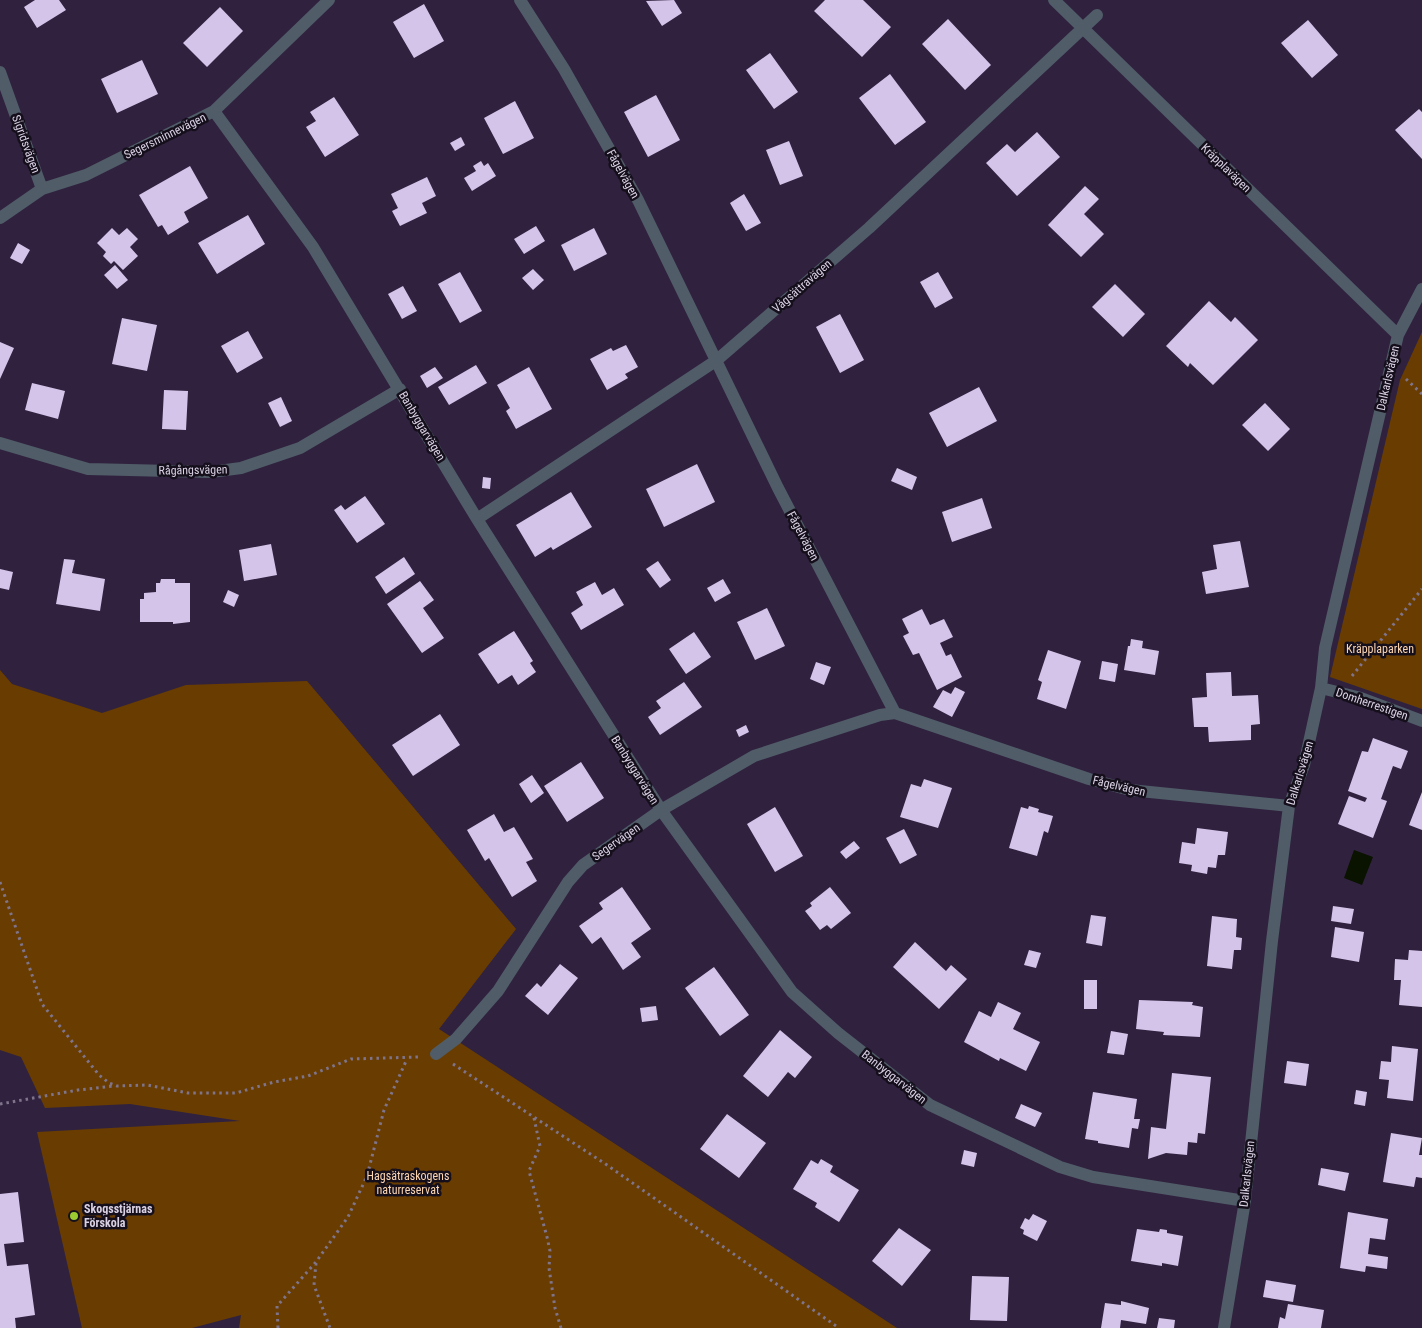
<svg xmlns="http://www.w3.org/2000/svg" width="1422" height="1328" font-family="'Roboto Condensed',sans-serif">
	<rect width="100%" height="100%" fill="#30223f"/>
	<path fill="#693d01" d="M1422,332V709L1330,677L1400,380Z
		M0,670L12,684L102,713L186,685L307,681L516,929L439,1029L897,1328H239L241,1315L192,1328H82L37,1132L240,1121L130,1104L45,1108L21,1057L0,1050Z"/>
	<path fill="#0a1200" d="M1354,850L1373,857L1362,885L1344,878Z"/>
	<path fill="#d4c4e9" d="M35,0H59L66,10L37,28L24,7Z
		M674,0L682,13L662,26L646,1Z
		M825,0H863L891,27L862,57L814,11Z
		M424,4L444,41L414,58L393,22Z
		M220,7L243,31L207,67L183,43Z
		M948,19L991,65L965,90L922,44Z
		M1308,20L1338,55L1312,78L1281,43Z
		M770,53L798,92L774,109L746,70Z
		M142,60L158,94L117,113L101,79Z
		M890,74L926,122L895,145L859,98Z
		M656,95L680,140L648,157L624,112Z
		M334,97L359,135L325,157L306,127L316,121L310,112Z
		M515,101L534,138L503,154L484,118Z
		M1419,109L1422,112V159L1395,130Z
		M1037,132L1060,157L1017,196L986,163L1007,144L1015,152Z
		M461,137L465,145L455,151L450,143Z
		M789,141L803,176L780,185L766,150Z
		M481,161L484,166L488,163L496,176L472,191L464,178L476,171L473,166Z
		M190,166L208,198L184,212L189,222L168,235L162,225L158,227L139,195Z
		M427,177L436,196L422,203L427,213L400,226L392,211L398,208L391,194Z
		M1085,186L1099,199L1084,214L1104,234L1081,257L1048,225Z
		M744,194L761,223L746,231L730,203Z
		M248,215L265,244L217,274L198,243Z
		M536,226L545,241L524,254L514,239Z
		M112,228L119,235L127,228L138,239L130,247L138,256L123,270L114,261L111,264L103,256L106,252L97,243Z
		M594,228L607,254L574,271L561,245Z
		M18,243L30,250L22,264L10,258Z
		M115,265L128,280L117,289L104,275Z
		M533,269L544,280L533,290L522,278Z
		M460,272L482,311L460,323L438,284Z
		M938,272L953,298L935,308L920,282Z
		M1115,284L1145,314L1123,337L1092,307Z
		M403,286L417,311L402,319L388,294Z
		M1209,301L1231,322L1235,317L1258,340L1213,385L1190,363L1188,367L1166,346Z
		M840,314L864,360L840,373L816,327Z
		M122,318L157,325L147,371L112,364Z
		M248,331L263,358L237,373L221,346Z
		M0,342L14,348L0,379Z
		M626,345L638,367L625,374L628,378L607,390L590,359L611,348L613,351Z
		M476,365L487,383L449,405L438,387Z
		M435,367L443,378L427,388L420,376Z
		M529,367L552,409L516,429L506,411L510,408L497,385Z
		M32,383L65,391L58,419L25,410Z
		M979,387L997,421L947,447L929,413Z
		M164,390L188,391L186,430L162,429Z
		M281,397L292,421L280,427L268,403Z
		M1265,403L1290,429L1268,451L1242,425Z
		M697,464L715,502L664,527L646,489Z
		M897,468L917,477L912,490L891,481Z
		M483,477L491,478L490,489L482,488Z
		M571,492L592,527L553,550L551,547L535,557L516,525Z
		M365,496L385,524L357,543L334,510L341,505L345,510Z
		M982,498L992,528L952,542L942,512Z
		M1240,541L1249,587L1206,594L1202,572L1217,569L1213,545Z
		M271,544L277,575L244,581L239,550Z
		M404,557L415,574L386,594L375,577Z
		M64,559L75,560L72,573L105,579L100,611L56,604Z
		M658,561L671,580L660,588L646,569Z
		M0,569L13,572L9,590L0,588Z
		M161,579H175V583H190V622L173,624V622H140V599H144V593L156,592V583H160Z
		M723,579L731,593L715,602L707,588Z
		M420,581L434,600L423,608L444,638L422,653L387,604Z
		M595,582L602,595L614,588L624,605L581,630L571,613L583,605L576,592Z
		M228,590L239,595L234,607L223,602Z
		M767,608L785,646L755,660L737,622Z
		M922,609L930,625L944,619L953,637L940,643L946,656L951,654L962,677L937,690L919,653L913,655L903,636L909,633L902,619Z
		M514,631L533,661L530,663L536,672L518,685L512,675L498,684L478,654Z
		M694,632L711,657L686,674L669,649Z
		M1131,639L1143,641L1142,648L1159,651L1155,675L1124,670L1128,646H1130Z
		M1048,650L1081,661L1066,709L1037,699L1042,682L1038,680Z
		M1102,661L1118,664L1115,682L1099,679Z
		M816,662L831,667L824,685L810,679Z
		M1231,672L1232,696L1258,695L1260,724L1251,725V740L1209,742L1208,727H1194L1192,698L1207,697L1206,673Z
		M684,682L702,707L660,735L648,717L661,708L656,701Z
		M955,687L965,692L952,717L933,707L943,690L951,694Z
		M440,714L460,745L413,776L392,745Z
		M746,725L749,732L739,737L736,730Z
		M1373,738L1408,751L1401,769L1393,766L1381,799L1387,801L1373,838L1338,824L1349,796L1365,802L1367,798L1348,791L1362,751L1368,752Z
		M581,762L604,798L567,822L544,786Z
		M532,775L544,793L531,803L519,784Z
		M924,779L952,788L938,828L900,817L911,784L921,787Z
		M1422,792V830L1409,825Z
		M1029,806L1039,809L1038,812L1053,816L1048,833L1044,831L1037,856L1009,848L1021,807L1028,809Z
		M775,807L803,856L775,872L747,824Z
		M494,814L504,832L514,827L533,859L526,862L537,881L512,897L489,858L485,861L467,830Z
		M1197,828L1228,832L1225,855H1218L1216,868L1208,867L1207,874L1191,871L1192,865L1179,863L1182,842L1195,844Z
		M904,829L917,855L900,864L886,838Z
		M854,841L860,848L846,859L840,852Z
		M622,887L651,929L631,943L641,957L623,970L601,937L592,944L579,926L603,909L599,903Z
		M830,887L851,913L831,929L827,925L820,930L805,911L812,906L810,903Z
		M1333,906L1354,909L1351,924L1331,921Z
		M1091,915L1106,917L1102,946L1086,943Z
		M1212,916L1237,919L1236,937L1242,938L1241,950H1234L1232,969L1207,966Z
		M1335,927L1364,932L1359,962L1331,957Z
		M915,942L946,971L951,965L967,979L939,1009L893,967Z
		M1029,950L1041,953L1036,968L1024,965Z
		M1409,950L1422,951V1007L1399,1005L1401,980H1394L1395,959L1408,960Z
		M560,964L578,978L548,1015L525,996L537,983L541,987Z
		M714,967L749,1015L720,1036L685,988Z
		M1084,980H1097V1009H1084Z
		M1139,1000L1193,1002L1192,1005L1203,1007L1200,1037L1163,1035L1164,1032L1136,1029Z
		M998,1002L1021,1013L1013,1029L1040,1042L1026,1071L1000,1058L999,1061L964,1042L979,1011L991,1017Z
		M656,1006L658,1020L642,1022L640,1008Z
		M780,1030L812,1057L795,1078L788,1072L768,1097L743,1076Z
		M1111,1031L1128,1034L1124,1055L1107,1053Z
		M1392,1046L1418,1049L1413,1101L1387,1098L1389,1080L1379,1079L1381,1061L1391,1062Z
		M1287,1061L1309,1064L1306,1086L1284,1083Z
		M1172,1073L1211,1077L1205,1134L1198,1133L1197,1143L1188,1142L1187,1155L1166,1153L1148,1159L1151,1127L1166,1129Z
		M1356,1090L1367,1092L1365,1106L1354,1104Z
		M1093,1092L1137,1099L1134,1119H1140L1138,1129L1132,1128L1129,1148L1098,1143V1141L1085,1139Z
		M1021,1104L1042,1113L1035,1127L1015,1118Z
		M727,1114L766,1143L739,1178L700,1149Z
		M1391,1133L1422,1138L1419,1155H1422V1178L1416,1177L1414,1187L1383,1182Z
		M964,1150L977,1153L974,1167L961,1164Z
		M821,1159L833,1166L830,1172L859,1190L839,1222L815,1207L817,1203L793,1189L811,1160L818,1164Z
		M1321,1168L1349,1173L1345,1191L1318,1185Z
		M18,1192L24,1242L4,1244L7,1266L28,1264L35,1315L15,1318L16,1328H0V1194Z
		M1348,1212L1388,1219L1385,1240L1370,1238L1368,1254L1388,1257L1387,1269L1366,1266L1365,1272L1340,1268Z
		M1033,1214L1047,1221L1037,1241L1023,1234L1024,1230L1020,1228L1025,1218L1029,1220Z
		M899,1228L931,1250L902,1286L872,1261Z
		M1137,1229L1159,1232L1160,1229L1167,1230V1233L1183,1236L1178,1266L1162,1263V1266L1131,1261Z
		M972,1276L1009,1277L1007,1321L970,1320Z
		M1266,1280L1296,1285L1293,1302L1263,1297Z
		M1121,1301L1149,1308L1146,1324L1121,1320L1120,1328H1101L1105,1303L1121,1305Z
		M1288,1304L1324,1310L1321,1328H1278L1280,1317L1285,1319Z
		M1159,1318L1175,1320L1174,1328H1157Z"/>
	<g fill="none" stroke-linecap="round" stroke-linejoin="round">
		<path stroke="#7f748c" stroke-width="3" stroke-dasharray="2.5 4" stroke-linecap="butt" d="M1406,379L1422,394
			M1352,676L1422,589
			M0,882L42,1004L99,1075L109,1083L117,1086L147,1085L188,1093H236L274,1082L308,1076L351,1059L418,1057
			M453,1064L607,1165L839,1328
			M0,1104L78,1090L114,1086
			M534,1118L540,1146L529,1171L547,1237L550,1251L549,1268L555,1308L561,1328
			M316,1263L314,1285L330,1328
			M278,1328L277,1306L316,1262L348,1217L367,1176L384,1110L407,1059"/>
		<path stroke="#505d68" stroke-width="12" d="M520,0L564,69L638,200L778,488L895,713L1089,779L1130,790L1289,806
			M1054,0L1398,335
			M0,72L42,189
			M214,111L313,247L477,519L661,810L792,992L838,1033L930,1105L1060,1167L1093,1177L1245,1201
			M0,218L42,189L86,175L214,111L329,0
			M0,443L88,469L211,472L241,468L300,448L400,389
			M477,519L717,360L869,228L1097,15
			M1321,688L1361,698L1422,721
			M436,1054L456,1039L498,991L568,882L583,865L661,810L754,756L880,715L895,713
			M1224,1328L1245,1201L1272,941L1289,806L1304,765L1321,688L1325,648L1398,335L1422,289"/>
	</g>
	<circle fill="#9cca31" stroke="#150f1c" stroke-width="2" cx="74" cy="1216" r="5"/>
	<g text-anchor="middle" stroke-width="5" stroke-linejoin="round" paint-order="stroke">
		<g font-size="12" fill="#dad2e4" stroke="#150f1c">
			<text transform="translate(165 136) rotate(-26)" y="4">Segersminnevägen</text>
			<text transform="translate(26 144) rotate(70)" y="4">Sigridsvägen</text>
			<text transform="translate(1226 168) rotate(44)" y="4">Kräpplavägen</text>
			<text transform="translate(623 174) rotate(61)" y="4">Fågelvägen</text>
			<text transform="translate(802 286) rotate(-41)" y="4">Vågsättravägen</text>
			<text transform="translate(1388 378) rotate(-77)" y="4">Dalkarlsvägen</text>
			<text transform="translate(422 426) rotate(59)" y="4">Banbyggarvägen</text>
			<text transform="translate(193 470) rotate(-1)" y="4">Rågångsvägen</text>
			<text transform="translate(803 536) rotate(62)" y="4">Fågelvägen</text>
			<text transform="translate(1372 704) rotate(19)" y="4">Domherrestigen</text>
			<text transform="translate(635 770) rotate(58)" y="4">Banbyggarvägen</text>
			<text transform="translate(1300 773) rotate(-73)" y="4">Dalkarlsvägen</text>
			<text transform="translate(1119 786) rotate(13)" y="4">Fågelvägen</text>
			<text transform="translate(616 842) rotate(-35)" y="4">Segervägen</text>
			<text transform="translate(894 1077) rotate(38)" y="4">Banbyggarvägen</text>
			<text transform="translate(1247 1174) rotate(-84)" y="4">Dalkarlsvägen</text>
		</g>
		<g font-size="12" fill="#fcd6b2" stroke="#150f1c">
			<text x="1380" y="653">Kräpplaparken</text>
			<text x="408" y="1180">Hagsätraskogens<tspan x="408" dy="14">naturreservat</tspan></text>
		</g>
		<g font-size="12" font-weight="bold" fill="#dad2e4" stroke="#150f1c" text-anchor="start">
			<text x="84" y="1213">Skogsstjärnas<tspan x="84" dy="14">Förskola</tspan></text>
		</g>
	</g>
</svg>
